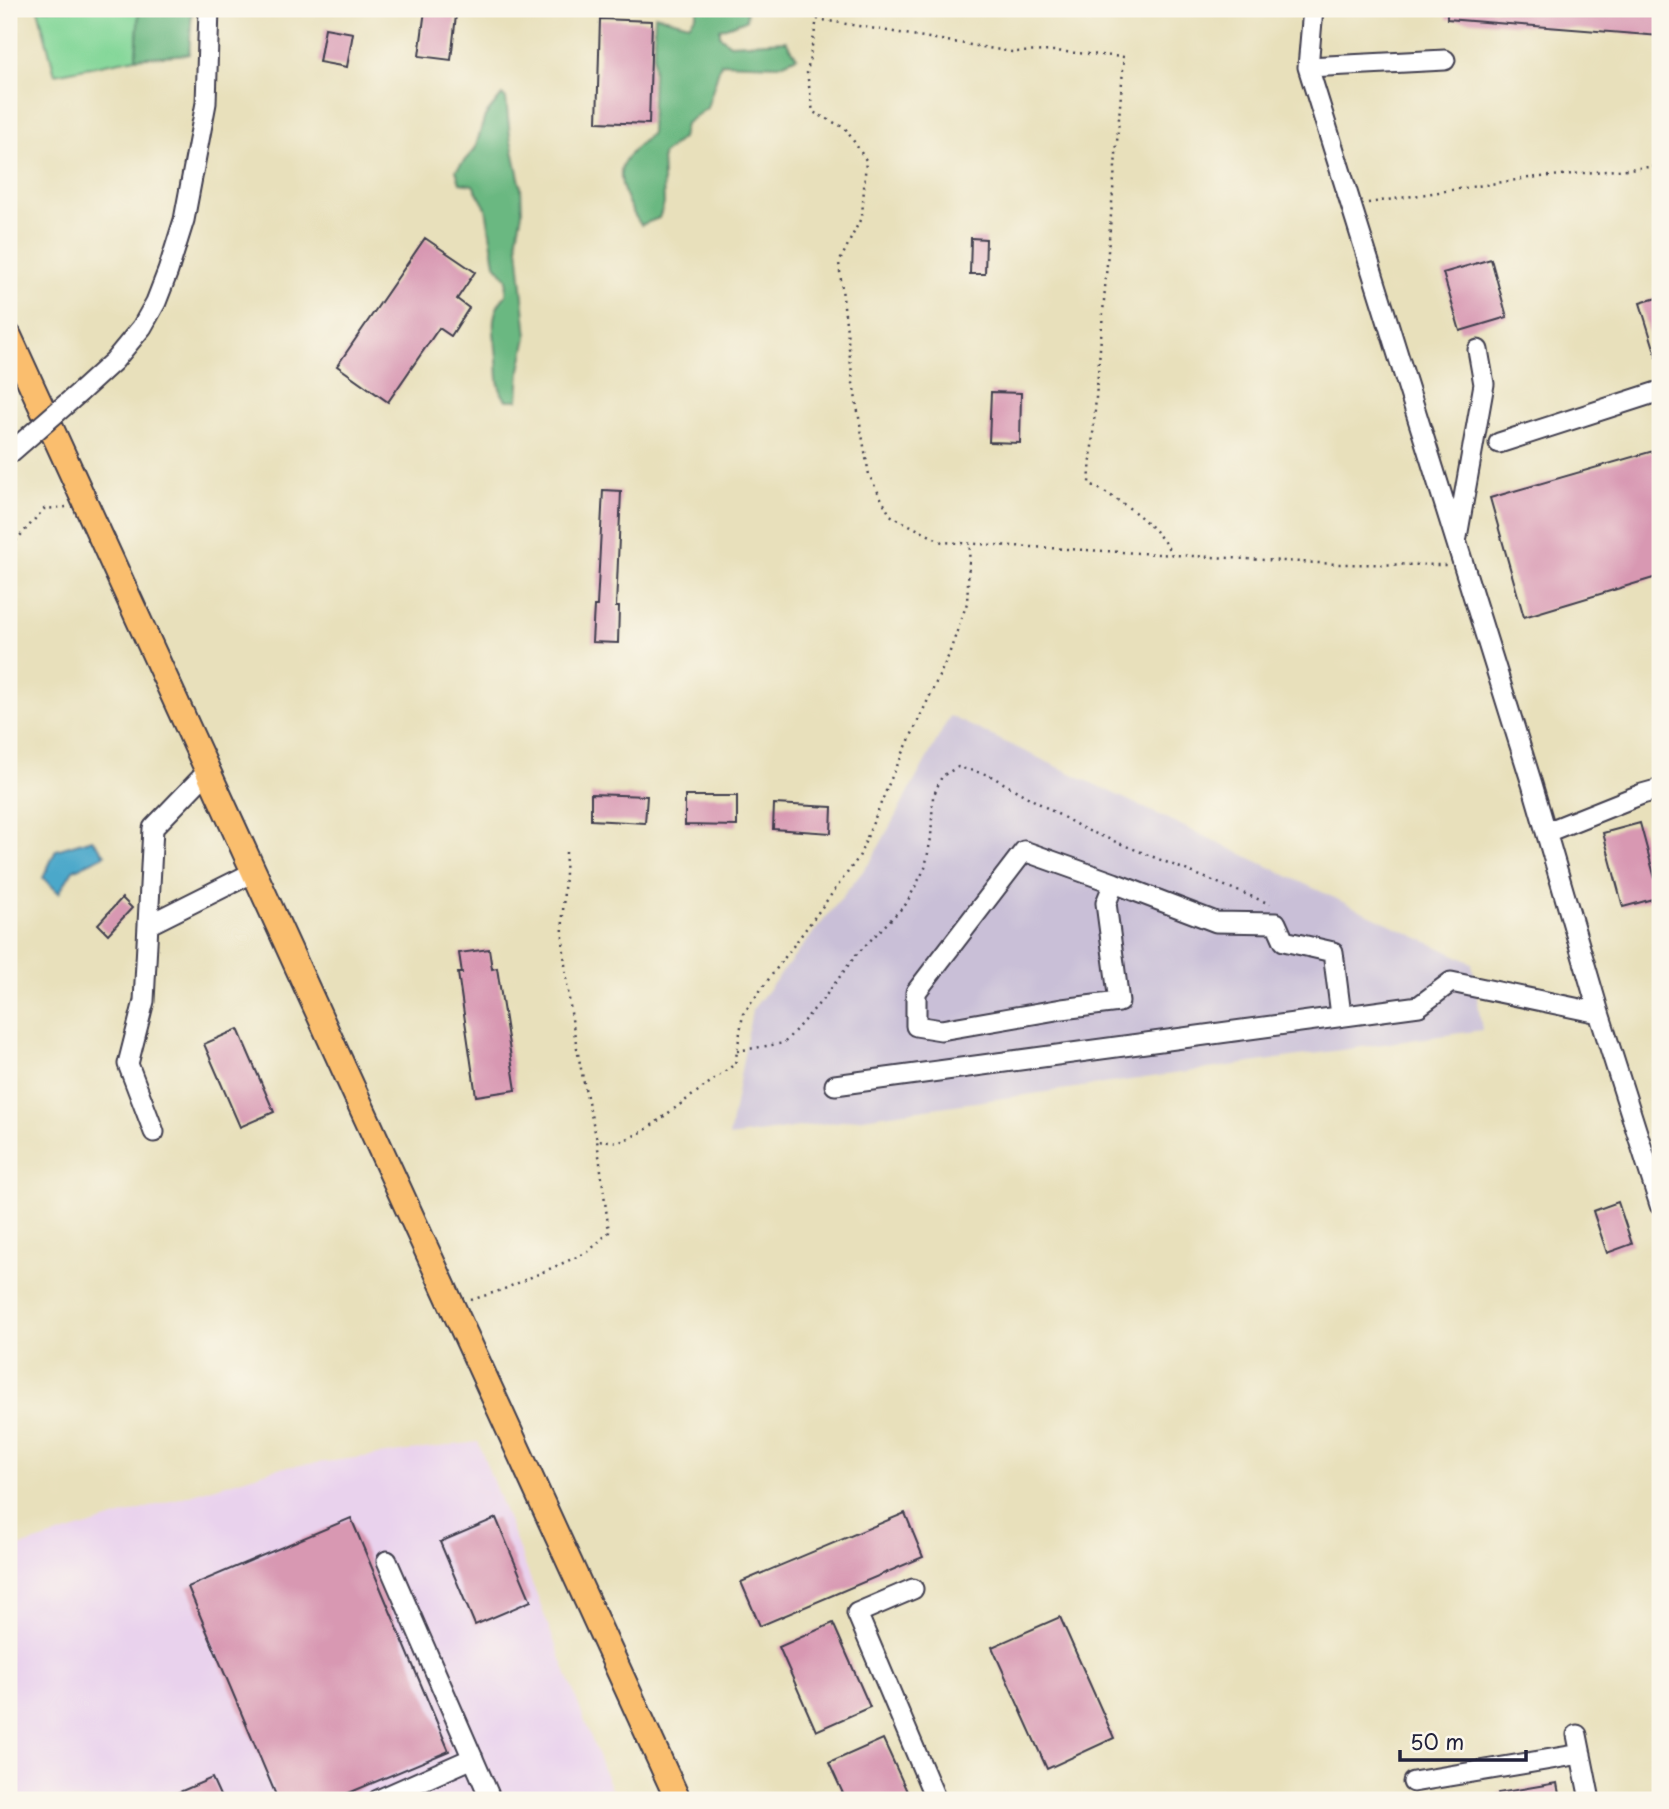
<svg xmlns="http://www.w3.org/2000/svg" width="1669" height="1809" font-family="'Playpen Sans',sans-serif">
	<rect width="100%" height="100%" fill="#fbf7ec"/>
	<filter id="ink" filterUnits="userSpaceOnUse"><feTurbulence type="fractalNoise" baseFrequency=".0143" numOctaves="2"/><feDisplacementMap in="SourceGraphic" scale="14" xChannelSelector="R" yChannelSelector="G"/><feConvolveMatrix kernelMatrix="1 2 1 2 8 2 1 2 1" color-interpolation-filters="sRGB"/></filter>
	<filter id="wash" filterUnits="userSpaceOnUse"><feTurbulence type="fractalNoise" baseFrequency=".00686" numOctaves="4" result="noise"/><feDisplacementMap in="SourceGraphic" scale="28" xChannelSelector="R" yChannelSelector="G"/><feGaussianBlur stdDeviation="1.57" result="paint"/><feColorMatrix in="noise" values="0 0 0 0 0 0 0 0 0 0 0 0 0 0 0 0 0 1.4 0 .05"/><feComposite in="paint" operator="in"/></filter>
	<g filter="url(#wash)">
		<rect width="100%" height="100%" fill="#e8e0bb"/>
		<path fill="#e9d2ed" d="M478,1442L615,1800H9V1550L278,1468Z"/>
		<path fill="#c9bfd7" d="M950,716L1472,963L1482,1030L729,1137L752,1010L871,861Z"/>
		<path fill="#84d799" stroke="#537c6a" stroke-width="2" d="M38,9H139L136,58L55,74Z"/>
		<path fill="#6bb881" stroke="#466d5e" stroke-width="2" d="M139,9H192L189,54L136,58Z
			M697,9H747L746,20L720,29V36L730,44L786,41L797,57L779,65L721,63L707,108L685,124L682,138L662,155L664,204L659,218L641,225C631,211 614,179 624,162C630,151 643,142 651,133L655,15L689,24L697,14Z
			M502,95L506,99L510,136L521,187L522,213L517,237L527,337L520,370L518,400H506C496,386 498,374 497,358C495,333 487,315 506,295L507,279L495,264L486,208L473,185L460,183L456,170L475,149L485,116Z"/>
		<path fill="#4ca8ca" stroke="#376582" stroke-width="2" d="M92,839L105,855L73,870L59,893L43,878L56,850Z"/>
		<g id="blocks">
			<path fill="#d898b2" d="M1447,9H1660V36L1447,19Z
				M425,10L456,15L451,60L419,56Z
				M600,19L652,21L649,124L597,122Z
				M325,28L353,33L347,67L319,62Z
				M425,238L475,272L457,299L469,308L451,336L439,328L388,402L337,366Z
				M971,238L986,239L985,274H970Z
				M1491,259L1507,317L1460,331L1443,273Z
				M1660,297V358H1657L1640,303Z
				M991,392L1021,393L1020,443L989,442Z
				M1660,449V576L1524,617L1490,498Z
				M603,490L621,491L616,607H619L618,643L592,642L594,606H597Z
				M591,794L647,796L645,823L591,820Z
				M685,796H737V826L685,825Z
				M774,804L832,807L831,833L773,829Z
				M1640,823L1660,897L1623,907L1603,833Z
				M122,898L132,908L108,934L98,924Z
				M489,949L492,969L497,968L516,1090L476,1096L458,973H462L459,953Z
				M238,1029L274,1112L240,1127L204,1044Z
				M1618,1202L1632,1244L1607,1253L1593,1211Z
				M905,1513L923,1557L760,1626L741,1582Z
				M351,1518L449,1751L332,1800H278L188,1587Z
				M496,1518L531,1601L475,1625L440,1542Z
				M1060,1617L1114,1738L1047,1769L992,1647Z
				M833,1623L870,1707L816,1731L779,1647Z
				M883,1739L911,1800H846L829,1763Z
				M212,1778L222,1800H161Z
				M1557,1783L1560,1800H1499L1498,1793Z"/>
		</g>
	</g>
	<g filter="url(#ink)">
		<use href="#blocks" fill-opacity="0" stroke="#403e4e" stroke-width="2"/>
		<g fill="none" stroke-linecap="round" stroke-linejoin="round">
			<defs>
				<path id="minor" d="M1313,9L1308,67L1532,784L1599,1013L1660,1205
					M1308,67L1445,60
					M80,392L114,361L142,327L156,302L168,271L184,220L206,103L209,9
					M1499,443L1660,391
					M1457,537L1484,384L1478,350
					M1547,832L1642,794L1660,789
					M1114,883L1024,851L916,992V1026L941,1030L1062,1009L1119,1002L1106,903L1114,883L1216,922L1276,923L1284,941L1333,952L1341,1015
					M148,925L254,872
					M835,1085L1419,1006L1451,982L1599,1013
					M154,1132L128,1064L144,1001L153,828L208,771
					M387,1561L491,1800
					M913,1589L857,1613L936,1800
					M1577,1735L1590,1800
					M1413,1782L1581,1754
					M378,1800L473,1758"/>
				<path id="major" d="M9,336L678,1800"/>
			</defs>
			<use href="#minor" stroke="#403e4e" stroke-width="23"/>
			<use href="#major" stroke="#403e4e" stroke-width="28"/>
			<path stroke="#403e4e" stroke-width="2.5" stroke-dasharray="2 5" stroke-linecap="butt" d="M1368,203L1529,178L1660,166
				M9,553L12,545L44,509L66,507
				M1172,555C1155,522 1121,501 1089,483L1124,57L1054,51L1012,52L817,19L807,73L813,112L845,128L866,160L862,216L839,263L853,383L869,475L890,515L942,542L1337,564L1447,565
				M566,852C565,880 562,910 563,938C567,1006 581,1074 597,1140L620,1142L644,1131L735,1064L743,1014L859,857L890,781L948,657L967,603L970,544
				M737,1051L784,1043L824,998L856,955L906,904L925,868L931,838L933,797L942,776L958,767L989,775L1084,829L1270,904
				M471,1300L502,1290L588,1252L609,1232L597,1140"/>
			<use href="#minor" stroke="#fff" stroke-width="19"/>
			<use href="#major" stroke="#fabe6e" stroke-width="24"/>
			<defs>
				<path id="minor-bridge" d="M9,454L80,392"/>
			</defs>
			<use href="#minor-bridge" stroke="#403e4e" stroke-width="23" stroke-linecap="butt"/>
			<use href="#minor-bridge" stroke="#fff" stroke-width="19"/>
		</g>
	</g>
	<rect width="1669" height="1809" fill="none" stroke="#fbf7ec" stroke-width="35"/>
	<path d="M1400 1750v10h126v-10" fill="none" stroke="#22223b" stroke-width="3.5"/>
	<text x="1410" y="1750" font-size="21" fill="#22223b" stroke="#fbf7ec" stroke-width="5" paint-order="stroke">50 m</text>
</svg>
